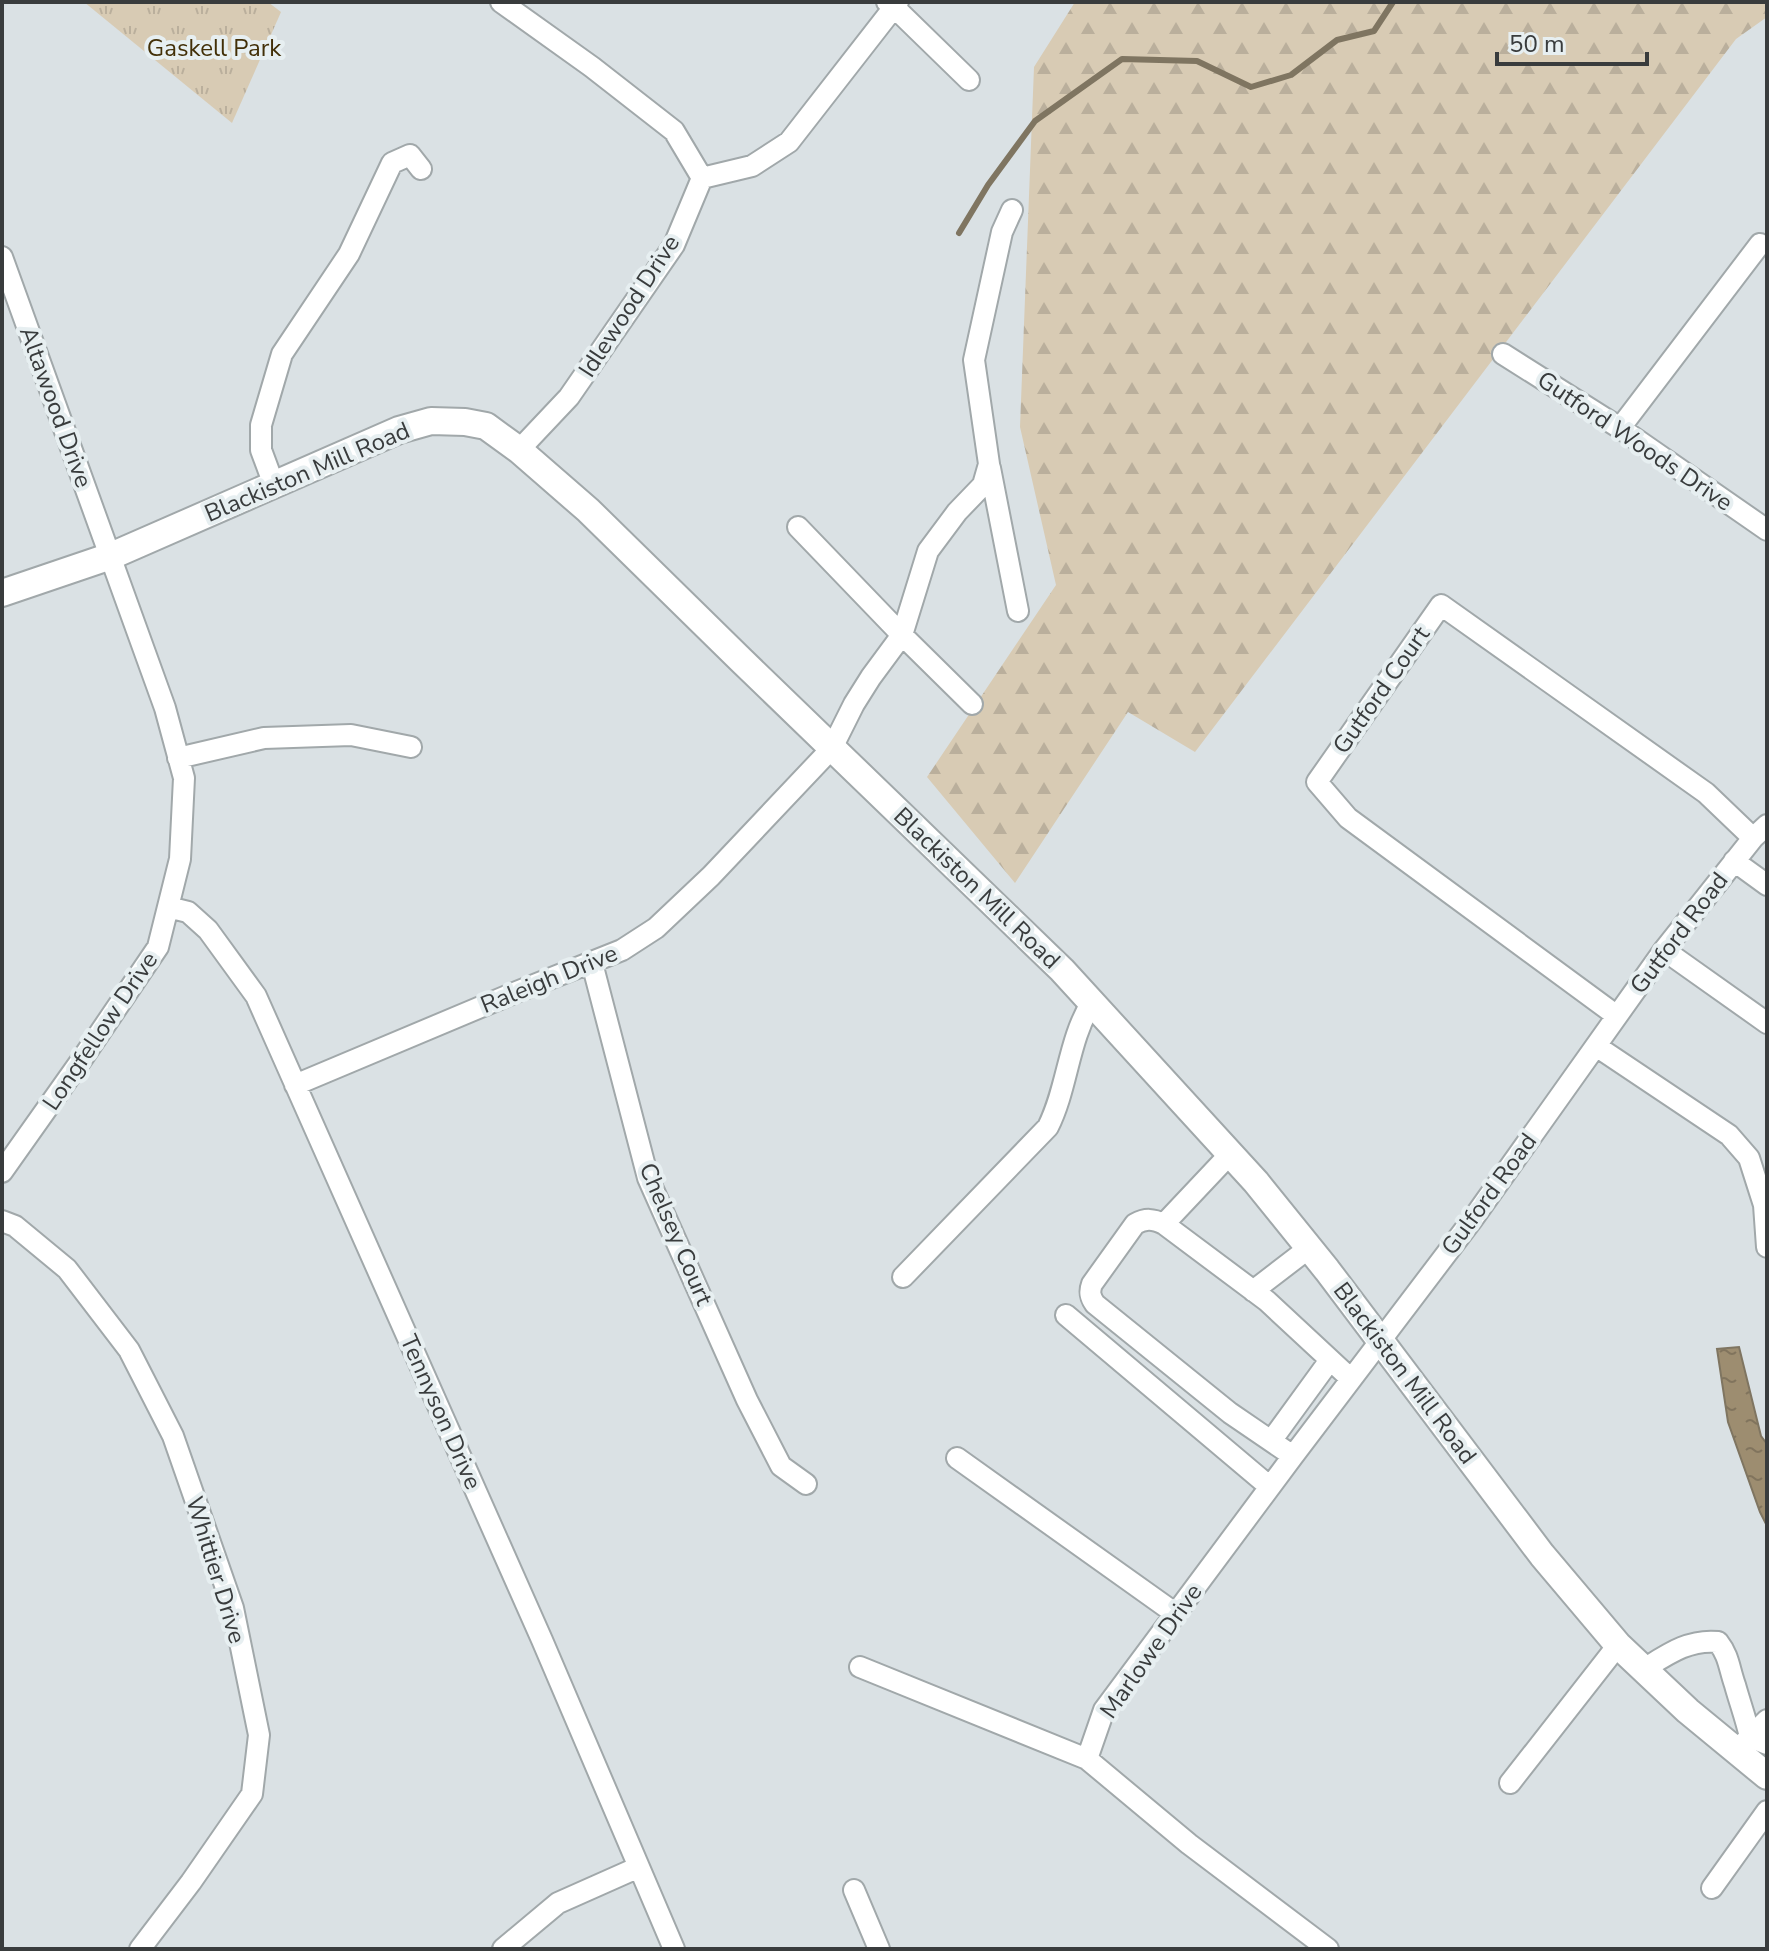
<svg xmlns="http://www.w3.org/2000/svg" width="1769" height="1951" font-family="'Nunito Sans',sans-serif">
	<defs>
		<pattern id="forest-firs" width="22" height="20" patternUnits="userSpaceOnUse" patternTransform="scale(2)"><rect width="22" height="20" fill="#d8cbb4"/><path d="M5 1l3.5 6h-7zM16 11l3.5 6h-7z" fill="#baaf9c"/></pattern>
		<pattern id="park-tufts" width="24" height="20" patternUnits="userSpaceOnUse" patternTransform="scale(2)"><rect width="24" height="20" fill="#d8cbb4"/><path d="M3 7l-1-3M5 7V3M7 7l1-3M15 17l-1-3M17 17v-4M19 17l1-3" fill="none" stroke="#baaf9c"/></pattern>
		<pattern id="water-ripples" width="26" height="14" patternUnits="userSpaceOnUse" patternTransform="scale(2)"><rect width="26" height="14" fill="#9d8d70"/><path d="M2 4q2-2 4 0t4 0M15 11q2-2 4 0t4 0" fill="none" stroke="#81745d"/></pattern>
	</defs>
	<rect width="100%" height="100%" fill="#dae1e4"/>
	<path fill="url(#forest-firs)" d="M1075,2H1767V17L1736,39L1195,752L1128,712L1015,883L927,777L1056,585L1020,427L1034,67Z"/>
	<path fill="url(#park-tufts)" d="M84,2H268L281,12L232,123Z"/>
	<path fill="url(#water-ripples)" stroke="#7f7561" stroke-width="2" d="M1739,1347L1761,1436L1767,1444V1526L1760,1512L1728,1422L1717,1349Z"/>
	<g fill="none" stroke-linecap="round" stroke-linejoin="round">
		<path stroke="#7f7561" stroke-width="6" d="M959,233L988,185L1035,121L1122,59L1197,61L1251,87L1291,75L1337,40L1374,31L1393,2"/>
		<defs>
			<path id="minor" d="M501,2L592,67L674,131L702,178
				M887,2L894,7L969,80
				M2,257L165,708L184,778L180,859L158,947L82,1059L2,1172
				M1503,354L1620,428L1767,530
				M1620,428L1760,244
				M519,450L569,397L674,245L702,178L752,166L789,142L898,2
				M990,468L1018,611
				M274,485L261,450V425L282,354L349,254L392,163L410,155L421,169
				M798,527L902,635L972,704
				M178,758L264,738L351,735L411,747
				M1734,861L1767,885
				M168,907L188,912L208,930L256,996L542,1640L674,1949
				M1664,950L1767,1023
				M592,963L648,1178L747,1400L781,1466L806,1484
				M1617,1016L1348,818L1317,782L1441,605L1706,793L1753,838
				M1596,1046L1729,1135L1749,1158L1764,1205L1767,1247
				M295,1085L514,993L622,950L656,928L711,876L832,748L854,704L871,677L902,635L928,551L957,512L983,485L989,464L974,360L1002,232L1012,210
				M2,1221L15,1226L67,1269L129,1350L173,1436L233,1608L259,1735L252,1794L191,1882L140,1949
				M1164,1224L1230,1154
				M903,1277L1048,1127C1068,1087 1068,1040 1092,1002
				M1253,1291L1309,1248
				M1066,1315L1270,1487
				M1271,1441L1330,1360
				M1293,1456L1230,1413L1095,1304C1090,1297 1089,1292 1092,1284L1135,1224C1146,1218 1153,1219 1164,1224L1267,1301L1351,1379
				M957,1458L1176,1614
				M860,1667L1087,1759L1189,1844L1328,1949
				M1644,1669C1668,1654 1689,1639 1718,1642C1729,1656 1729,1668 1735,1685C1740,1703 1746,1719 1750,1737L1736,1750
				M1767,1720L1750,1737L1767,1744
				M1087,1759L1104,1710L1293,1456L1472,1220L1664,950L1753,838L1767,825
				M1510,1783L1618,1645
				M1712,1888L1767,1811
				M854,1890L879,1949
				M503,1949L558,1903L639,1867"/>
			<path id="major" d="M2,593L111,556L399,430L431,421L465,422L486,426L519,450L588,510L741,660L1062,970L1256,1182L1327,1270L1542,1555L1618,1645L1688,1711L1767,1776"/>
		</defs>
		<use href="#minor" stroke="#a1a8aa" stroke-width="24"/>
		<use href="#major" stroke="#a1a8aa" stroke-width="30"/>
		<use href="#minor" stroke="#fff" stroke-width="20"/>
		<use href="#major" stroke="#fff" stroke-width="26"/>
	</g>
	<g text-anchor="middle" stroke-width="8" stroke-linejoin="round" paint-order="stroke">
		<g font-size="24" fill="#422f07" stroke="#e7eff1">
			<text x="214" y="56">Gaskell Park</text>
		</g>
		<g font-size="24" fill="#393c3d" stroke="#e7eff1">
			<text transform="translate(629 306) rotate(-57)" y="8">Idlewood Drive</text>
			<text transform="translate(56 407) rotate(70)" y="8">Altawood Drive</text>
			<text transform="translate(1635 441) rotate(34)" y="8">Gutford Woods Drive</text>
			<text transform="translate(307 472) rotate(-23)" y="8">Blackiston Mill Road</text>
			<text transform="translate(1381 690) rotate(-55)" y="8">Gutford Court</text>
			<text transform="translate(977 888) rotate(44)" y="8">Blackiston Mill Road</text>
			<text transform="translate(1679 933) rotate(-53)" y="8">Gutford Road</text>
			<text transform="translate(549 979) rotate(-22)" y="8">Raleigh Drive</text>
			<text transform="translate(100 1031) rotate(-56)" y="8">Longfellow Drive</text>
			<text transform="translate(1489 1194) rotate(-54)" y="8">Gulford Road</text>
			<text transform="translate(676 1234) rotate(67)" y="8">Chelsey Court</text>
			<text transform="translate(1405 1373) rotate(53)" y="8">Blackiston Mill Road</text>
			<text transform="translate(441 1412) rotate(66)" y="8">Tennyson Drive</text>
			<text transform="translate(216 1570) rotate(73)" y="8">Whittier Drive</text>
			<text transform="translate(1151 1651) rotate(-55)" y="8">Marlowe Drive</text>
		</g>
	</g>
	<rect width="1769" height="1951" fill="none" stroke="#393c3d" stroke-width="8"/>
	<path d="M1497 52v12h150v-12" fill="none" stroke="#393c3d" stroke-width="4"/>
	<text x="1509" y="52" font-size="24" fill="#393c3d" stroke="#e7eff1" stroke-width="6" paint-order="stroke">50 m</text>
</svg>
